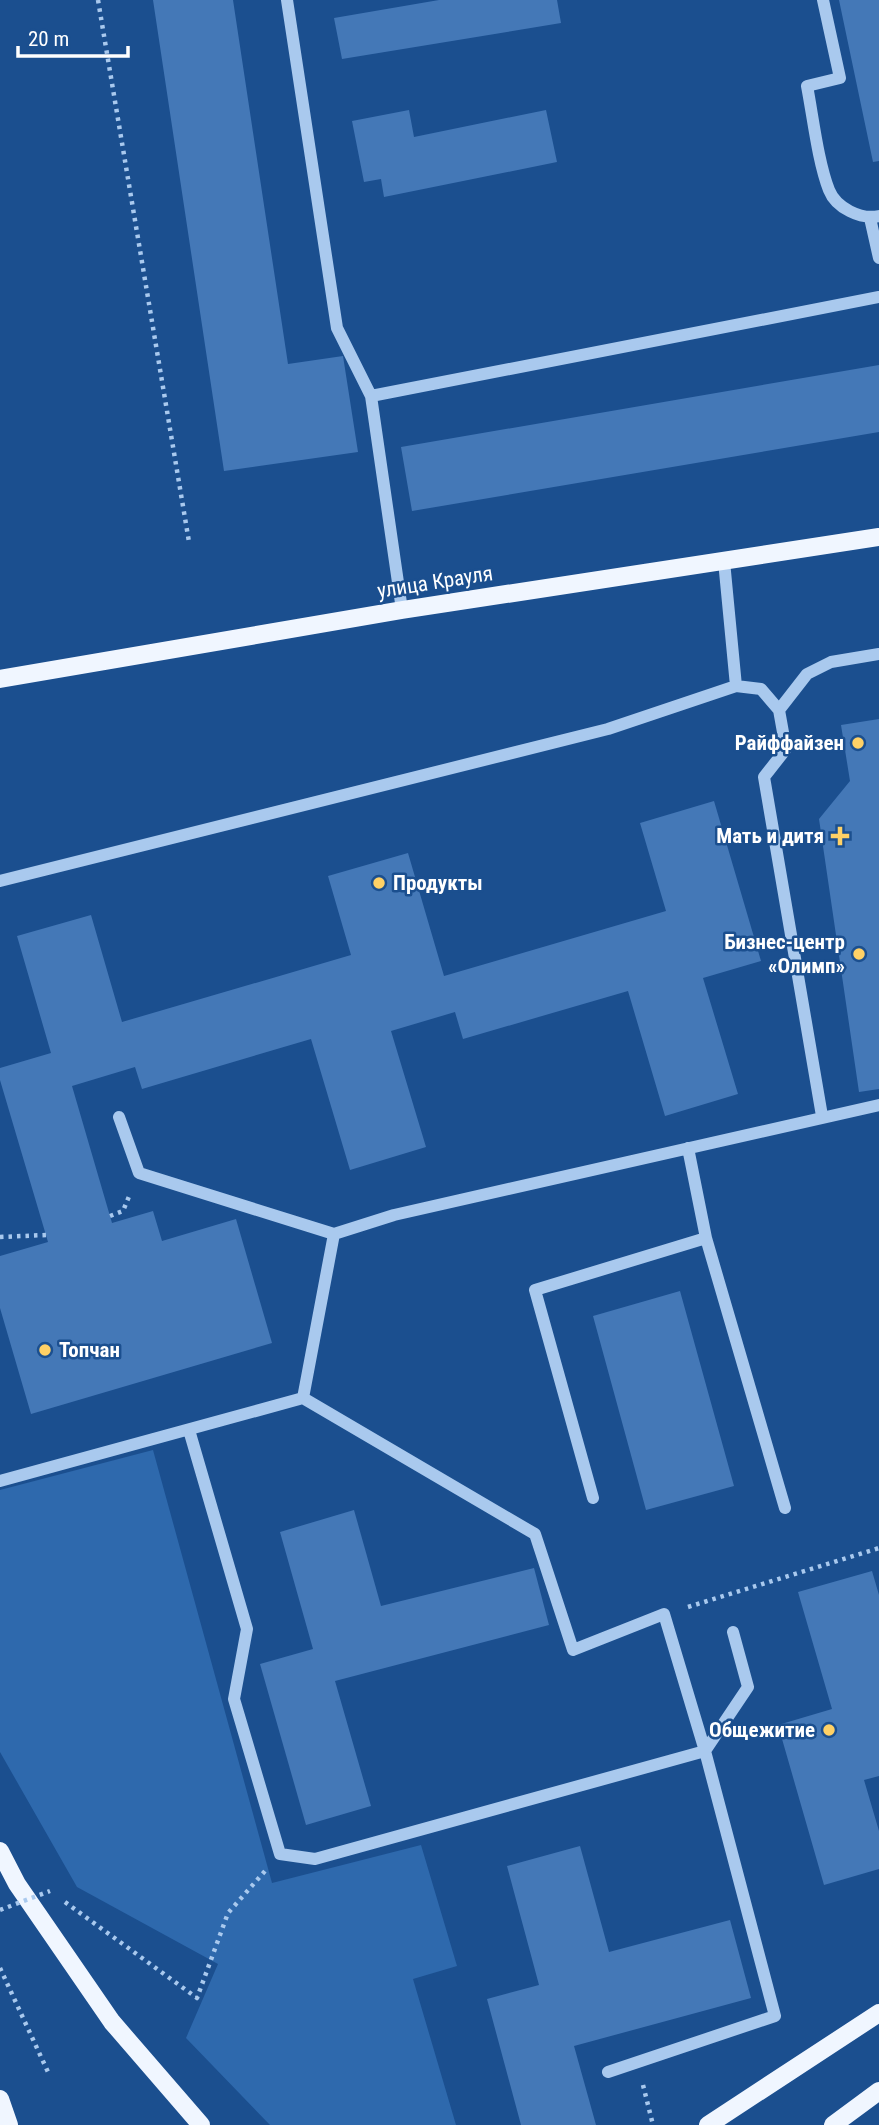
<svg xmlns="http://www.w3.org/2000/svg" width="879" height="2125" font-family="'Roboto Condensed',sans-serif">
	<rect width="100%" height="100%" fill="#1b4f8f"/>
	<path fill="#2e69ad" d="M153,1450L272,1883L421,1845L457,1966L413,1979L456,2125H270L186,2038L218,1964L77,1887L0,1752V1490Z"/>
	<path fill="#4478b7" d="M153,0H233L288,364L343,356L358,452L224,471Z
		M439,0H557L561,23L342,59L334,18Z
		M839,0H879V161L873,162Z
		M409,110L414,137L546,110L557,162L384,197L381,179L364,182L352,121Z
		M879,365V432L412,511L401,447Z
		M879,719V1089L859,1092L819,819L850,781L841,725Z
		M714,801L761,961L703,978L738,1094L665,1116L628,991L463,1039L455,1012L391,1031L426,1147L350,1170L311,1039L142,1089L135,1067L72,1086L112,1223L153,1211L162,1241L236,1219L272,1343L31,1414L0,1308V1256L48,1242L0,1080V1068L51,1053L17,936L91,915L122,1022L351,955L328,876L408,853L444,976L666,911L640,823Z
		M680,1291L734,1486L646,1510L593,1316Z
		M354,1510L381,1606L534,1568L549,1625L335,1681L371,1806L306,1825L260,1664L313,1649L280,1532Z
		M872,1571L879,1595V1776L864,1780L879,1831V1869L824,1885L778,1725L832,1709L798,1592Z
		M580,1846L609,1952L730,1920L751,1998L574,2046L596,2125H521L487,1999L539,1985L507,1866Z"/>
	<g fill="none" stroke-linecap="round" stroke-linejoin="round">
		<path stroke="#a9c9ee" stroke-width="4.5" stroke-dasharray="3.5 5" stroke-linecap="butt" d="M98,0L189,542
			M110,1216L123,1211L130,1194
			M0,1237L46,1235
			M688,1607L879,1548
			M65,1902L197,1998L228,1913L265,1871
			M0,1968L48,2072
			M643,2085L653,2125"/>
		<path stroke="#a9c9ee" stroke-width="12" d="M287,0L337,328L371,396L402,610
			M823,0L840,78L807,86C813,117 818,162 829,190C836,208 861,220 879,216
			M870,218L879,258
			M371,396L879,297
			M724,561L736,686
			M779,710L807,674L831,662L879,654
			M0,881L608,729L736,686L761,689L779,710L786,749L764,777L822,1116
			M119,1117L139,1173L334,1234
			M688,1148L706,1238L785,1508
			M303,1398L334,1234L394,1215L879,1105
			M189,1430L247,1629L234,1699L280,1854L315,1859L705,1751L748,1687L733,1632
			M0,1481L303,1398L535,1534L573,1650L664,1614L705,1751L775,2016L608,2072
			M593,1498L535,1290L706,1238"/>
		<path stroke="#f0f6ff" stroke-width="18" d="M0,679L402,610L879,537
			M0,1851L17,1884L112,2022L201,2125
			M0,2099L9,2125
			M708,2125L879,2013
			M833,2125L879,2091"/>
		<path stroke="#a9c9ee" stroke-width="4.5" stroke-dasharray="3.5 5" stroke-linecap="butt" d="M0,1910L50,1891"/>
	</g>
	<g fill="#ffd166" stroke="#1b4f8f" stroke-width="2.5">
		<circle cx="858" cy="743" r="7"/>
		<path d="M836.5 825.5h7v7h7v7h-7v7h-7v-7h-7v-7h7z"/>
		<circle cx="379" cy="883" r="7"/>
		<circle cx="859" cy="954" r="7"/>
		<circle cx="45" cy="1350" r="7"/>
		<circle cx="829" cy="1730" r="7"/>
	</g>
	<g text-anchor="middle" stroke-width="5" stroke-linejoin="round" paint-order="stroke">
		<g font-size="21" fill="#fff" stroke="#1b4f8f">
			<text transform="translate(435 582) rotate(-9)" y="7">улица Крауля</text>
		</g>
		<g font-size="21" font-weight="bold" fill="#fff" stroke="#1b4f8f" text-anchor="end">
			<text x="844" y="750">Райффайзен</text>
			<text x="824" y="843">Мать и дитя</text>
			<text x="393" y="890" text-anchor="start">Продукты</text>
			<text x="845" y="949">Бизнес-центр<tspan x="845" dy="24">«Олимп»</tspan></text>
			<text x="59" y="1357" text-anchor="start">Топчан</text>
			<text x="815" y="1737">Общежитие</text>
		</g>
	</g>
	<path d="M18 46v10h110v-10" fill="none" stroke="#ffffff" stroke-width="3.5"/>
	<text x="28" y="46" font-size="21" fill="#ffffff" stroke="#1b4f8f" stroke-width="5" paint-order="stroke">20 m</text>
</svg>
